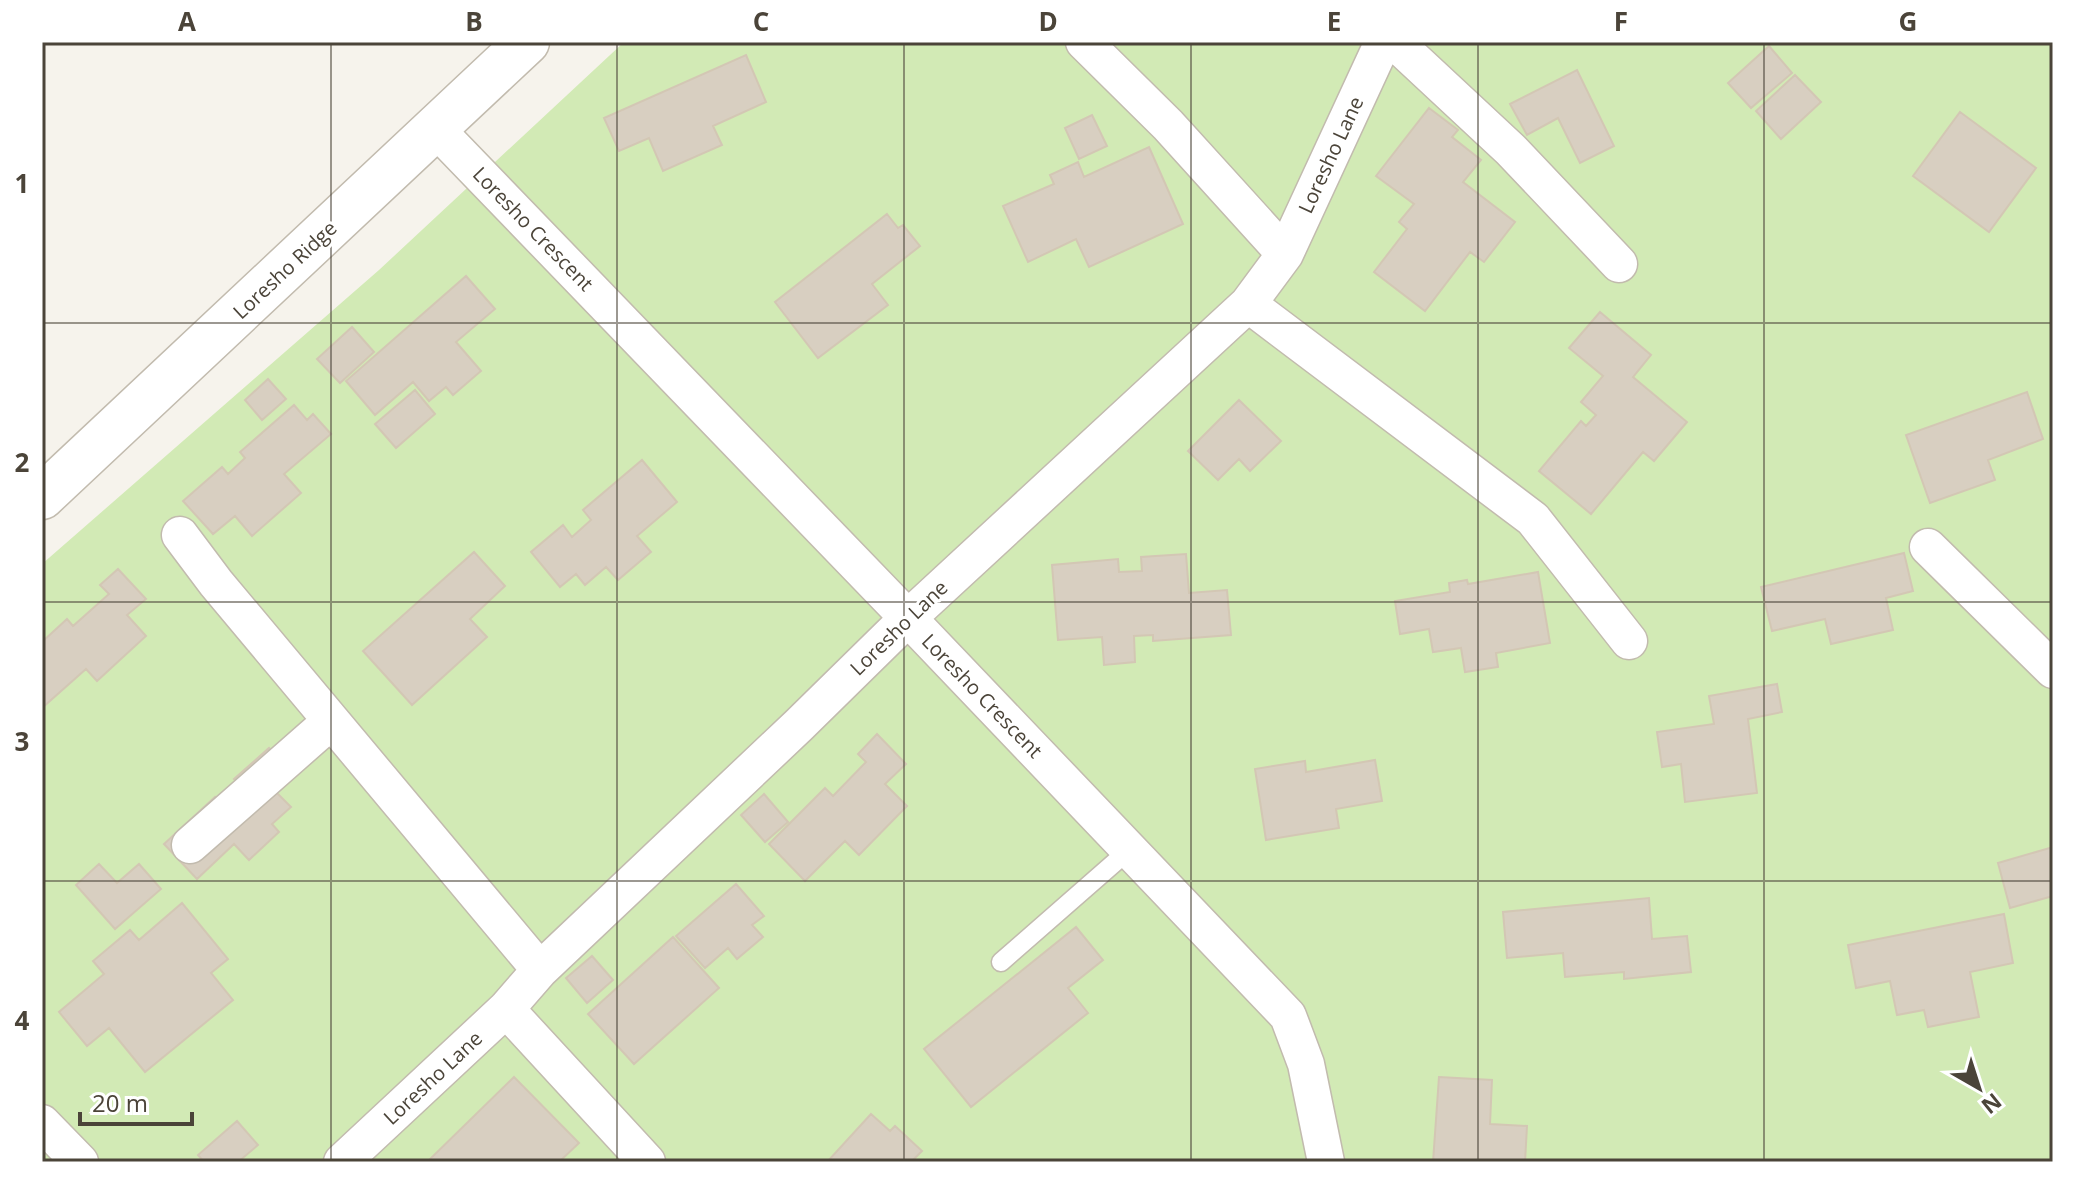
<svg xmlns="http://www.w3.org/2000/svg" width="2095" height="1204" font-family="'Open Sans',sans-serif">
	<rect width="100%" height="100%" fill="#f6f3ec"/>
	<path fill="#d2eab5" d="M624,42H2053V1162H42V564L379,270Z"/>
	<path fill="#d8cfc1" stroke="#d3c7b4" stroke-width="2" d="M1769,46L1792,73L1751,108L1728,83Z
		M746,55L766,102L713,126L722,145L663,171L649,138L619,151L604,118Z
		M1577,70L1614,146L1580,163L1558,118L1527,135L1510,104Z
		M1795,75L1821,102L1781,139L1756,111Z
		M1429,108L1458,130L1452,137L1481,160L1463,182L1515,222L1484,262L1470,252L1425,311L1374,272L1407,229L1399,222L1414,204L1376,176Z
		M1960,112L2036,168L1989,232L1913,176Z
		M1092,115L1107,146L1079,159L1065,128Z
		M1149,147L1183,224L1089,267L1076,239L1028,262L1003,206L1054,184L1050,175L1078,162L1084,177Z
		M887,214L898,228L903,225L920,246L872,284L888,305L818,358L775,302Z
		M466,276L495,309L456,342L481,371L453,395L446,387L429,401L413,382L375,415L346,381Z
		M1600,312L1651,355L1633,377L1687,422L1654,461L1643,452L1591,514L1539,471L1581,421L1586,426L1596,415L1581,402L1603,376L1569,348Z
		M352,327L374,352L340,383L317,359Z
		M268,379L286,399L262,420L245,400Z
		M415,390L435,414L396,448L375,424Z
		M2027,392L2043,439L1988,460L1995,480L1930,503L1906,435Z
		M1239,400L1281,441L1250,471L1239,459L1218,480L1188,451Z
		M294,405L307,420L313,414L331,434L284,474L301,493L252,536L235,516L213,534L183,501L222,467L228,474L245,458L240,452Z
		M642,460L677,502L637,536L651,552L618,580L606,567L585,585L576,574L560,587L531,552L563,525L572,537L591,520L583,510Z
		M474,552L505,586L470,619L487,637L412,705L363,651Z
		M1904,553L1913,591L1886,598L1893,630L1831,644L1825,619L1772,631L1761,587Z
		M1186,554L1189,593L1227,590L1231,635L1153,641V635L1134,636L1135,662L1104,665L1102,637L1058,640L1052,565L1118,559L1119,572L1142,571L1141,557Z
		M118,569L146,599L127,615L146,636L97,681L86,669L42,708V642L67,619L73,626L109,594L100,585Z
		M1538,572L1550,643L1496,653L1498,667L1465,672L1461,648L1433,652L1429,629L1400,634L1395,601L1450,592L1449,583L1467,580L1468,584Z
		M1777,684L1782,712L1748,719L1757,793L1685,802L1681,764L1662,767L1657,732L1714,724L1709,696Z
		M877,734L906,764L885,784L907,806L859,855L845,841L805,881L769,844L825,788L833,796L866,762L858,754Z
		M269,748L295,776L277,793L291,807L272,824L279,832L249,860L234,844L197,879L164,844L215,797L222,806L243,787L234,779Z
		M1375,760L1382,801L1336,809L1339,828L1266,840L1255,769L1305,761L1306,772Z
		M764,794L788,822L765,842L741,815Z
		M2053,847V896L2010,908L1998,863Z
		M99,864L117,883L139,864L161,889L115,929L76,885Z
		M736,884L764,916L752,925L763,937L737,959L728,948L705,968L676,936Z
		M1649,898L1652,939L1687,936L1691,972L1624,979V972L1565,977L1563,953L1507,958L1503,912Z
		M182,903L228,959L211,973L233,1000L145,1072L109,1028L87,1046L59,1012L104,974L93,961L130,930L139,940Z
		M2004,914L2013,963L1970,972L1979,1017L1928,1027L1924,1010L1897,1015L1890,981L1856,988L1848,945Z
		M1076,927L1103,960L1068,988L1088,1013L971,1107L924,1049Z
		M673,937L719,988L634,1064L588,1014Z
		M592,956L613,980L587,1003L566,978Z
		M514,1077L579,1143L559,1162H427Z
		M1439,1077L1492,1080L1490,1124L1527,1126L1525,1162H1433Z
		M871,1114L890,1131L895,1126L922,1151L911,1162H827Z
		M237,1121L258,1145L238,1162H204L198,1155Z"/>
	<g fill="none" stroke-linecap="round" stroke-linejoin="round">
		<defs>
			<path id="service" d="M1001,962L1129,850"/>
			<path id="minor" d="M1084,42L1168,125L1285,254
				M1395,42L1511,150L1619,264
				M436,129L908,618L1288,1016L1306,1064L1326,1162
				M1248,304L1533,519L1629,641
				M180,535L216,583L540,970
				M1928,547L2053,670
				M190,845L331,721
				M506,1009L647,1162
				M42,1123L80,1162
				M342,1162L506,1009L540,970L799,725L908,618L1248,304L1285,254L1383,42"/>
			<path id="tertiary" d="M42,497L527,42"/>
		</defs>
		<use href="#service" stroke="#c2bbae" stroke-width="21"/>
		<use href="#minor" stroke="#c2bbae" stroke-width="39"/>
		<use href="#tertiary" stroke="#c2bbae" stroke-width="47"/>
		<use href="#service" stroke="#fff" stroke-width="18"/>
		<use href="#minor" stroke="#fff" stroke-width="36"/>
		<use href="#tertiary" stroke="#fff" stroke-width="44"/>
	</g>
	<path fill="none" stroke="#4b4439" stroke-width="2" stroke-opacity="0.55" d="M331,42V1162M617,42V1162M904,42V1162M1191,42V1162M1478,42V1162M1764,42V1162M42,323H2053M42,602H2053M42,881H2053"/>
	<g text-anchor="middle" stroke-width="6" stroke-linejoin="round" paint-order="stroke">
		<g font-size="20" fill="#4b4439" stroke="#fff">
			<text transform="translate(1331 155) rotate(-65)" y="7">Loresho Lane</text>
			<text transform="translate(533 229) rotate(46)" y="7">Loresho Crescent</text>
			<text transform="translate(285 270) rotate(-43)" y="7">Loresho Ridge</text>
			<text transform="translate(899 628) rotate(-44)" y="7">Loresho Lane</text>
			<text transform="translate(982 696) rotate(46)" y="7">Loresho Crescent</text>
			<text transform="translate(433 1078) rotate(-43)" y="7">Loresho Lane</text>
		</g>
	</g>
	<rect width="2095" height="1204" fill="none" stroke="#ffffff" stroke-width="88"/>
	<g transform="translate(1979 1088) rotate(141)" stroke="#ffffff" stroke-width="6" paint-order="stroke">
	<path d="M0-6L14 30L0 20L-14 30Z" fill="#4b4439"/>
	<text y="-12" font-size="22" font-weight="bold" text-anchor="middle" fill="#4b4439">N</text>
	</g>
	<path d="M80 1112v12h112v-12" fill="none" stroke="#4b4439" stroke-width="4"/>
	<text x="92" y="1112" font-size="24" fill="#4b4439" stroke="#ffffff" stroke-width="6" paint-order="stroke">20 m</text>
	<rect x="44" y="44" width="2007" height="1116" fill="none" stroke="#4b4439" stroke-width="3"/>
	<g font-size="26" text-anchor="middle" font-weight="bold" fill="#4b4439">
		<text x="187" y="31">A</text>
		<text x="474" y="31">B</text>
		<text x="761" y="31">C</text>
		<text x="1048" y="31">D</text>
		<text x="1334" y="31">E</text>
		<text x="1621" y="31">F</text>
		<text x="1908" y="31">G</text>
		<text x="22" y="193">1</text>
		<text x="22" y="472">2</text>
		<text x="22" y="751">3</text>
		<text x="22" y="1030">4</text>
	</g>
</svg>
